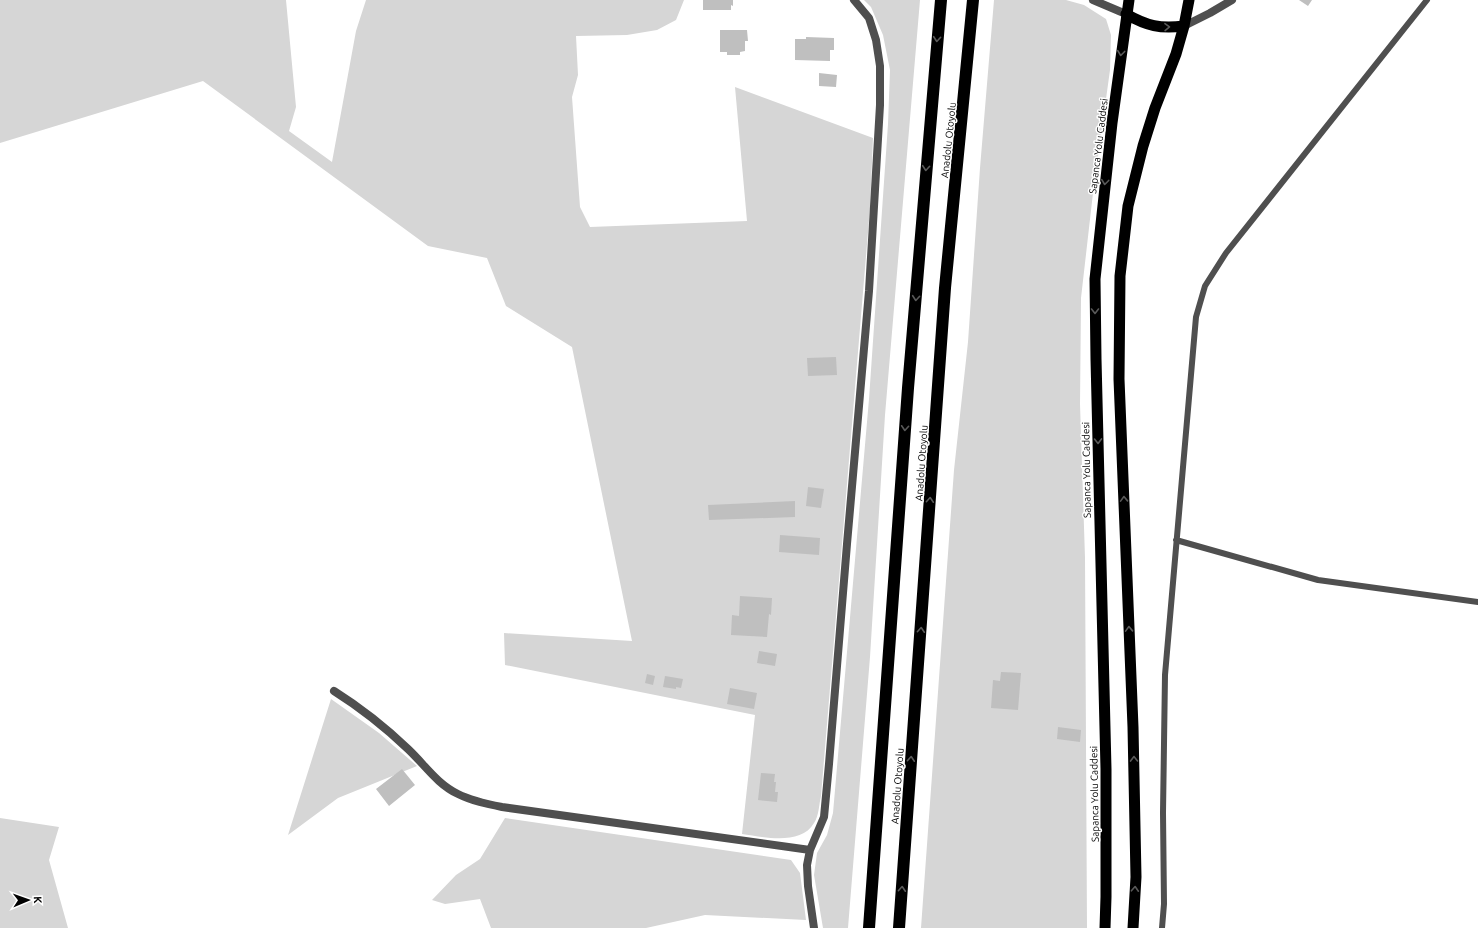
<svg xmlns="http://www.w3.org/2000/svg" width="1478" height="928" font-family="Ubuntu,sans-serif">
	<rect width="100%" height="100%" fill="#fff"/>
	<path fill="#d6d6d6" d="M0,0H286L296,107L289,131L332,162L356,31L366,0H684L676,20L657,30L627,35L576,36L578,75L572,97L580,207L590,227L747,221L735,87L873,138L870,208L821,796C819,804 819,816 814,823C801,846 763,837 742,834L755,715L505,665L504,633L632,641L572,347L506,306L487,258L428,246L203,81L0,143Z
		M864,0H920L885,415L870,657L848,928H823L814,875L817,853L827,835L833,813L869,399L888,124L890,70L883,35L871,7Z
		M994,0H1066L1084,5L1106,19L1111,35L1110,70L1093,193L1081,298L1080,404L1085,558L1087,928H921L954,470L968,342L980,168Z
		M331,699L379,733L417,766L338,798L288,835Z
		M0,818L59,827L49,860L68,928H0Z
		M505,818L791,860L800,873L806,920L705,915L646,928H491L480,899L445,904L432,900L456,875L480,859Z"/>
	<path fill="#bfbfbf" d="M703,0H733V6L731,5V10H703Z
		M1299,0H1312L1308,6Z
		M720,30H747L748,41H745V51L740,52V55H727V52H720Z
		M806,37L834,38V50H830V61L795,60V39H806Z
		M819,73L837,75L836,87L819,86Z
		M836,357L837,375L808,376L807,358Z
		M808,487L824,489L821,508L806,506Z
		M795,501V517L709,520L708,505Z
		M780,535L820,538L819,555L779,552Z
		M740,596L772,598L771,615L769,614L767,637L731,635L732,615L739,616Z
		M759,651L777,654L775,666L757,663Z
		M1001,672L1021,673L1018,710L991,708L993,680L1000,681Z
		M647,674L655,676L653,685L645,683Z
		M665,676L683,679L681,688L676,687V689L663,687Z
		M730,688L757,693L754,709L727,704Z
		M1058,727L1081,730L1080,742L1057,739Z
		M402,769L415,785L389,806L376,789Z
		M761,773L775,774L774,782H776L775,792H778L777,802L758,800Z"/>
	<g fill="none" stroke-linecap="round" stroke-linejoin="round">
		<path stroke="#4f4f4f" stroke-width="6" d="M1176,540L1318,580L1478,602
			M1162,928L1164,904L1163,813L1165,675L1196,317L1205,286L1226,253L1427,0"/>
		<path stroke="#4f4f4f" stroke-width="8" d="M1093,0L1126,14
			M334,691C361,708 385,727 408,749C425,765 437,784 458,794C472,801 487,804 502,807L810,850
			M814,928L808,886L807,865L810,850L824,817L829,764L847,544L869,291L880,105V66L876,40L869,18L854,0"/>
		<path stroke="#4f4f4f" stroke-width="8" d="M1184,26L1210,13L1232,0"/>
		<path stroke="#000" stroke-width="11" d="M1126,14C1147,26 1160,29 1184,26
			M1105,928L1106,897V769L1096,359L1095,279L1112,123L1129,0
			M1133,928L1136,877L1133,727L1119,379L1120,276L1128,206L1143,146L1155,108L1176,54L1184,26L1189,0"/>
		<path stroke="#000" stroke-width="12" d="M869,928L908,388L941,0
			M899,928L945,288L973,0"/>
	</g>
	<defs><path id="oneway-chevron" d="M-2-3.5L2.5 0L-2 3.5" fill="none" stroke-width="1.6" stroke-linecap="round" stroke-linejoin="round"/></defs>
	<g stroke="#595959">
		<use href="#oneway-chevron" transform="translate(1167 27) rotate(-1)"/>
		<use href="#oneway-chevron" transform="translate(937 39) rotate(95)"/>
		<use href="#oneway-chevron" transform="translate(1121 53) rotate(97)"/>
		<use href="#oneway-chevron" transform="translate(926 168) rotate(95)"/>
		<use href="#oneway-chevron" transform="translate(1105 182) rotate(97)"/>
		<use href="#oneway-chevron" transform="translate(916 298) rotate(95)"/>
		<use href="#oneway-chevron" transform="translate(1095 311) rotate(90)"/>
		<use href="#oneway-chevron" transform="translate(905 428) rotate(94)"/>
		<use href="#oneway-chevron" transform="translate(1098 441) rotate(89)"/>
		<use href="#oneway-chevron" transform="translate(1124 499) rotate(-92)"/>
		<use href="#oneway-chevron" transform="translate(930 500) rotate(-86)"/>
		<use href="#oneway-chevron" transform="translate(1129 629) rotate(-92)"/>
		<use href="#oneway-chevron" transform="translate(921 630) rotate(-86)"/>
		<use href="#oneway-chevron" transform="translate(911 759) rotate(-86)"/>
		<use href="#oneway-chevron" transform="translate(1134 759) rotate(-91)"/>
		<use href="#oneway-chevron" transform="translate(902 889) rotate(-86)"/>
		<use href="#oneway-chevron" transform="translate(1135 889) rotate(-87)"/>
	</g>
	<g text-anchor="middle" stroke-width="3" stroke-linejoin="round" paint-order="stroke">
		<g font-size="10" fill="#000" stroke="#fff">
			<text transform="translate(948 140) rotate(-84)" y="4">Anadolu Otoyolu</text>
			<text transform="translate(1098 146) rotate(-83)" y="4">Sapanca Yolu Caddesi</text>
			<text transform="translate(921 463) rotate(-86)" y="4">Anadolu Otoyolu</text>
			<text transform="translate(1086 470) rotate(-91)" y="4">Sapanca Yolu Caddesi</text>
			<text transform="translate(897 786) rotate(-86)" y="4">Anadolu Otoyolu</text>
			<text transform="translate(1094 794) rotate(-91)" y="4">Sapanca Yolu Caddesi</text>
		</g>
	</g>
	<g transform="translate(28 900) rotate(88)" stroke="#ffffff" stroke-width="3" paint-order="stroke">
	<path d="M0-3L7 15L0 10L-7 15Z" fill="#000000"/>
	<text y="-6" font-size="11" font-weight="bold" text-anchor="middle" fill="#000000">K</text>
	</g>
</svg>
